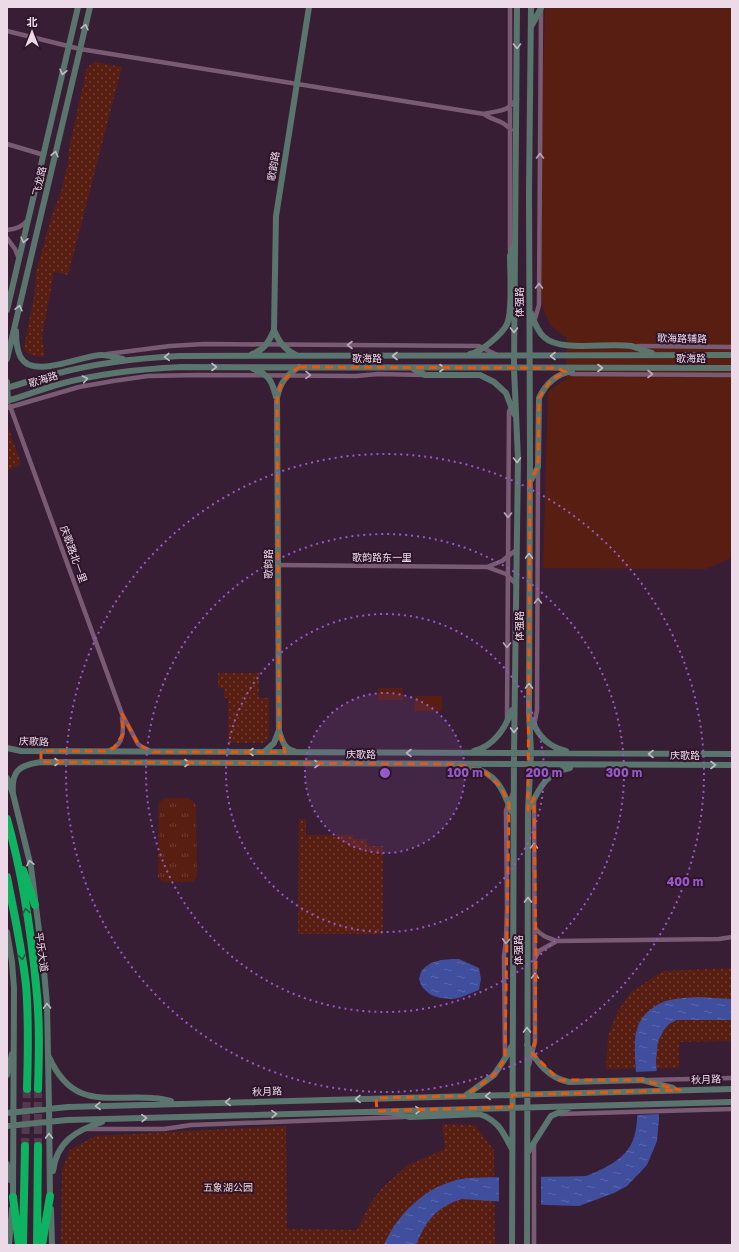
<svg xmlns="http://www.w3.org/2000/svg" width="739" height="1252" font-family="'Golos Text','Noto Sans SC',sans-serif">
	<defs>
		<pattern id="grass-tufts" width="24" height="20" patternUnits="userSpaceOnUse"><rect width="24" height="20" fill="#581e12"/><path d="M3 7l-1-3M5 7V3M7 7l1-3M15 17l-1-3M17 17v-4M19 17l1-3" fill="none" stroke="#703e34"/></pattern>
		<pattern id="park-dots" width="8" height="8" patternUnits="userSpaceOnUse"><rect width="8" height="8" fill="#581e12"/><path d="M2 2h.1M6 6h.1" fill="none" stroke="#703e34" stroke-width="1.8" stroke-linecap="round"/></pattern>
		<pattern id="water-ripples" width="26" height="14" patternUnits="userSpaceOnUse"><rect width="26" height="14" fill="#404e9e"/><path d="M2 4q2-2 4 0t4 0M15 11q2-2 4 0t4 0" fill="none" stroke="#5c67ac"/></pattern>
	</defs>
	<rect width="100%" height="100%" fill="#381e34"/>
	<path fill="url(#grass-tufts)" d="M164,798H189L196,804L197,877L193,882H162L158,877L159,803Z"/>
	<path fill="url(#park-dots)" d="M95,62L122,67L68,275L54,272L42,337L45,356C36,358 31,355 24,350L25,342L34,297L36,272L52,215L61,192L68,163L69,149L87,67Z
		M7,424L21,464L7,471Z
		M218,673H259V698H269V737L267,741L263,743H228V698H224V688H218Z
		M299,819H306V835H353L354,839H367V846H383V934H298Z
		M732,968V1041L679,1042V1068L606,1069L608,1035L618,1011L631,992L663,971Z
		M442,1124L475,1125L494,1150L495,1245H61L62,1169L70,1150L95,1136L286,1126L287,1229L357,1230L371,1202L384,1186L408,1165L445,1149Z"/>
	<path fill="#581e12" d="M545,7H732V558L706,569L543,568L548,391L566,379L567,338C556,332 548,324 544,311C539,292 541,264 541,244C538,165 543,86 545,7Z
		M378,688H403V700H378Z
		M415,696H442V711H415Z"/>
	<path fill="url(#water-ripples)" d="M452,959H459L479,968L481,979L479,990L459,998L452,999L440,998L431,995L424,989L421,985L419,979L421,972L424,968L431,963L441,960Z
		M697,997L732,999V1020H677L669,1024L664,1030L658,1041L656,1060L659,1119L657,1141L647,1165L627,1186L614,1193L579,1206L548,1205L462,1199C436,1207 426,1221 416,1245H384C395,1218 421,1191 450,1182C466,1176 484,1178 501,1177C529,1177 558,1177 586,1176C604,1169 626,1159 633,1140C641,1121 636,1078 635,1057C635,1048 634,1038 637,1029C639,1019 651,1007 661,1003C672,998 685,998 697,997Z"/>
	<path fill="#381e34" d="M659,1071L661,1114L635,1115L634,1072Z
		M499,1175H541V1207L499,1203Z"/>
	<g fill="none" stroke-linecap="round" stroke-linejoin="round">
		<path stroke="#533a4f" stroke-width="8" stroke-dasharray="8 4" stroke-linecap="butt" d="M25,1146L27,1089
			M38,1146V1089"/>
		<path stroke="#795b74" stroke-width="4.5" d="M510,7V251
			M7,31L80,49L484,114C499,110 506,113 517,99
			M484,114C494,122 502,119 511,130
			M7,144L44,155
			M7,230C16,229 22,227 28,220
			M7,238L15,249L19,259
			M534,322L539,305L541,10
			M638,346L732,347
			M107,354L170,346L204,344L479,346L497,355
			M567,372L572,374L732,375
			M10,406L122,714L138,744L142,747L149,750
			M7,408L79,387L113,381L148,376L198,375L356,376L378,374L423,375
			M278,565L487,567L506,574L516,584
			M487,567L502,561L516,550
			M507,720L509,412L511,406
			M534,726L537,710L538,467
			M110,750C124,744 124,731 122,718
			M535,928C541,936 548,938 557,941L539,951L536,956
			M557,941L719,939L732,937
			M505,1058L504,956L506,940L507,908L506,810L513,793
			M529,1065L535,1042L534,799
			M648,1080L732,1078
			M560,1114L732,1109
			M86,1129H164L191,1125L404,1117
			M534,1245V1143"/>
		<path stroke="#59756e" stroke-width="6" d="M532,25L541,8
			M7,310L78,7
			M531,313C534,321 537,331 544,337C561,353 609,342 631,346C638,348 645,351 652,353
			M16,331C16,339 16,348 20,356C32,381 81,355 102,355C109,355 117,358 123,359
			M252,354C264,350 269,342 274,330
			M470,354C478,352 485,347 491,342C497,337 504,331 507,324C513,310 510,273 510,256L513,247
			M296,355C284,349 279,342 274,330L276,216L309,7
			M7,359L90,7
			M412,368L425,375H480L494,382L506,393L514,414
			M253,369C269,374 272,381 276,397
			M7,382L8,401
			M7,388C23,383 39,378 55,374C96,363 138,358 180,356L732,355
			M7,401C24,396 42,389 60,384C100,373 140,369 181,367L732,368
			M531,480L538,467L539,398C546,383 556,374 572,371
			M532,720C538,736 549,747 566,751
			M279,731C282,740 284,749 294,751
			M7,748L21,751L732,754
			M474,751C494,746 505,729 512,710
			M264,752L274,743L279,730L277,398C280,383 286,375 299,367
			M470,767C496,773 503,788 511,811
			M7,778L13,794L31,867L44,971L47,1004L49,1108L50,1199
			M13,794C11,771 19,765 41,762L732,765
			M530,807C540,787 547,772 570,768
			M7,932L12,962L14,988L13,1200
			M527,1045C537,1063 549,1078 569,1082L642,1080L673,1088
			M49,1057C73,1110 106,1095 153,1098C159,1098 165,1100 171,1101
			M7,1075L12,1054
			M465,1096L494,1075L506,1057L511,1047
			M7,1113L68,1107L732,1089
			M394,1113L410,1117L479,1114C498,1120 503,1132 512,1149
			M7,1126L67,1120L732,1102
			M528,1152L551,1116L569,1108
			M7,1164L10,1180
			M53,1171C57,1141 77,1130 102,1122
			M51,1209L52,1245
			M9,1245L12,1209
			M512,1245L514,753L518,460L514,368L517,7
			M527,1245L528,810L531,753L529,712L530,460L529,191L531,7"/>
		<path stroke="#0db360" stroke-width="8" d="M7,819C22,873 31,930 36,985C40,1019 39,1055 38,1089
			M23,870L35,905
			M7,877C14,913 22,949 26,985C29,1020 28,1055 27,1089
			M13,1197L19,1245
			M23,1245L25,1146
			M37,1245L38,1146
			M42,1245L50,1196"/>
	</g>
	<defs><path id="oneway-chevron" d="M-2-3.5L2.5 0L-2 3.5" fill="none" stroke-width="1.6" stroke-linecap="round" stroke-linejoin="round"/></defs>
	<g stroke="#c0bcc4">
		<use href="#oneway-chevron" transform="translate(85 27) rotate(-77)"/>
		<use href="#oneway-chevron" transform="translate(517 46) rotate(90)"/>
		<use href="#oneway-chevron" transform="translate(63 72) rotate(103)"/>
		<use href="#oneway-chevron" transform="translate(55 154) rotate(-77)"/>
		<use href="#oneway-chevron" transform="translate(24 240) rotate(103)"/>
		<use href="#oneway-chevron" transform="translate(19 308) rotate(-77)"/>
		<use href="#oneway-chevron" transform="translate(514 330) rotate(91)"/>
		<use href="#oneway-chevron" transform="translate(395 356) rotate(180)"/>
		<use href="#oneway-chevron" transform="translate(553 356) rotate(180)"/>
		<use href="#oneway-chevron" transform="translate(167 357) rotate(177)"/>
		<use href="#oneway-chevron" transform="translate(214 367)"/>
		<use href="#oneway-chevron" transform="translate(442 368)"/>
		<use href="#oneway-chevron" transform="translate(600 368)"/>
		<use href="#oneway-chevron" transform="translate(85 379) rotate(-12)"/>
		<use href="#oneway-chevron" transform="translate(517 460) rotate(89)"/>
		<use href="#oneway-chevron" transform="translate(529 556) rotate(-89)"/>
		<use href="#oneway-chevron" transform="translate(529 686) rotate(-90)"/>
		<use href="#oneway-chevron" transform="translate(514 730) rotate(91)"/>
		<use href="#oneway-chevron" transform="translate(251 752) rotate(-180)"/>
		<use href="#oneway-chevron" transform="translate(409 753) rotate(-180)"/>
		<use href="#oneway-chevron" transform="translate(651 754) rotate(-180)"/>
		<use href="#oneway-chevron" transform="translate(57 762)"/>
		<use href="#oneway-chevron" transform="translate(187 763)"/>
		<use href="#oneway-chevron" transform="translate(317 764)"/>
		<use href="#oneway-chevron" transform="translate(713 765)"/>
		<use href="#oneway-chevron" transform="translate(30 863) rotate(-102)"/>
		<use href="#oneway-chevron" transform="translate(528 900) rotate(-90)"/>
		<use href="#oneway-chevron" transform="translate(47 1006) rotate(-92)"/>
		<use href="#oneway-chevron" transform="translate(527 1030) rotate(-90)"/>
		<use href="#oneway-chevron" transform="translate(488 1096) rotate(179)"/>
		<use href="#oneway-chevron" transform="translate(358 1099) rotate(179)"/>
		<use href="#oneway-chevron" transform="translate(228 1102) rotate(178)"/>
		<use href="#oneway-chevron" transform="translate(98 1106) rotate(178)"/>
		<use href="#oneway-chevron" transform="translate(418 1110) rotate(-2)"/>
		<use href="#oneway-chevron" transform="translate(274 1114) rotate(-2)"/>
		<use href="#oneway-chevron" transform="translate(144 1118) rotate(-2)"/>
		<use href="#oneway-chevron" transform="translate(49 1136) rotate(-91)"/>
	</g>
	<g stroke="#bea7ba">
		<use href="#oneway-chevron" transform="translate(540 156) rotate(-90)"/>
		<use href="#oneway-chevron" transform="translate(539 286) rotate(-90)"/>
		<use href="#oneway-chevron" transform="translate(350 345) rotate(-180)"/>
		<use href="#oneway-chevron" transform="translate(650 374)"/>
		<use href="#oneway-chevron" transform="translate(308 375) rotate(1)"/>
		<use href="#oneway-chevron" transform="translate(508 515) rotate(91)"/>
		<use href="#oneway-chevron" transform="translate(538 601) rotate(-90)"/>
		<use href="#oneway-chevron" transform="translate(507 645) rotate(91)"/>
		<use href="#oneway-chevron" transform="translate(534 846) rotate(-90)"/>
		<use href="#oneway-chevron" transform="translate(506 941) rotate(94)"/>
		<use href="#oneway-chevron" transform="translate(535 976) rotate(-90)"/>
	</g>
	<g stroke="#1f5c42">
		<use href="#oneway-chevron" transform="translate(26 911) rotate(-100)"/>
		<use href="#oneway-chevron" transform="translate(22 957) rotate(82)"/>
	</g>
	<path fill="none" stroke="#e8590c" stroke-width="3" stroke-dasharray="8 5" stroke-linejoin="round" d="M299,367L557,368L566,372L551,380L539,398L538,467L530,481L528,810L534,798L536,957L535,1042L532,1053L559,1080H642L680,1090L512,1095V1107L377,1111L376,1098L465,1096L494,1075L505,1059L509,804L501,787L486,773L458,764L41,762V751H107L114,748L123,734L122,714L138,744L153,752H285L279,730L277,398L282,382L292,372Z"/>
	<circle cx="385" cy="773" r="80" fill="#9758ca" fill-opacity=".12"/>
	<g fill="none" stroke="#9758ca" stroke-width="2" stroke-dasharray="2 4">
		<circle cx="385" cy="773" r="80"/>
		<circle cx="385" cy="773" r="159"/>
		<circle cx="385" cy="773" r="239"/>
		<circle cx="385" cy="773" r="319"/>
	</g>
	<g text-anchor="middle" stroke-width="4" stroke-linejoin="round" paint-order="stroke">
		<g font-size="10" fill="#ecdae9" stroke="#2e152a">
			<text transform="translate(273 166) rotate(-81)" y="4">歌韵路</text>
			<text transform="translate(39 181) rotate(-77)" y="4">飞龙路</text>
			<text transform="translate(519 302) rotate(-90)" y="4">体强路</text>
			<text transform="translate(682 338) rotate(1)" y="4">歌海路辅路</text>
			<text x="367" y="362">歌海路</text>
			<text x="691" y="362">歌海路</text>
			<text transform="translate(43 379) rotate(-17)" y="4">歌海路</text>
			<text transform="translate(74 554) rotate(70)" y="4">庆歌路北一里</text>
			<text x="382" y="561">歌韵路东一里</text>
			<text transform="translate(268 564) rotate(-90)" y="4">歌韵路</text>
			<text transform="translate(519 626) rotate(-90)" y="4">体强路</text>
			<text transform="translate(34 741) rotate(2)" y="4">庆歌路</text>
			<text x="361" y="758">庆歌路</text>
			<text x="685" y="759">庆歌路</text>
			<text transform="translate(518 950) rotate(-90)" y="4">体强路</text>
			<text transform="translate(42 952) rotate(82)" y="4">平乐大道</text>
			<text transform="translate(706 1079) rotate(-2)" y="4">秋月路</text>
			<text transform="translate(267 1091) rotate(-2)" y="4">秋月路</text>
		</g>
		<g font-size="10" fill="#f1d5cf" stroke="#2e152a">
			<text x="228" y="1191">五象湖公园</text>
		</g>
	</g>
	<circle cx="385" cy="773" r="6" fill="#9758ca" stroke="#2e152a" stroke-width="2"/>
	<g font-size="12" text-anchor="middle" font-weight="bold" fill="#9758ca" stroke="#2e152a" stroke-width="4" stroke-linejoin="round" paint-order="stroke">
		<text x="465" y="777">100 m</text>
		<text x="544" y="777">200 m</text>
		<text x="624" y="777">300 m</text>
		<text x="685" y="886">400 m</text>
	</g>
	<rect width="739" height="1252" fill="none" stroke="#ecdae9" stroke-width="16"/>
	<g transform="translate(32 32)" stroke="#2e152a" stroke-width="3" paint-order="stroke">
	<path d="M0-3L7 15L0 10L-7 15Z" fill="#ecdae9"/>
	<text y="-6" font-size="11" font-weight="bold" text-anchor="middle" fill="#ecdae9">北</text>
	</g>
</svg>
